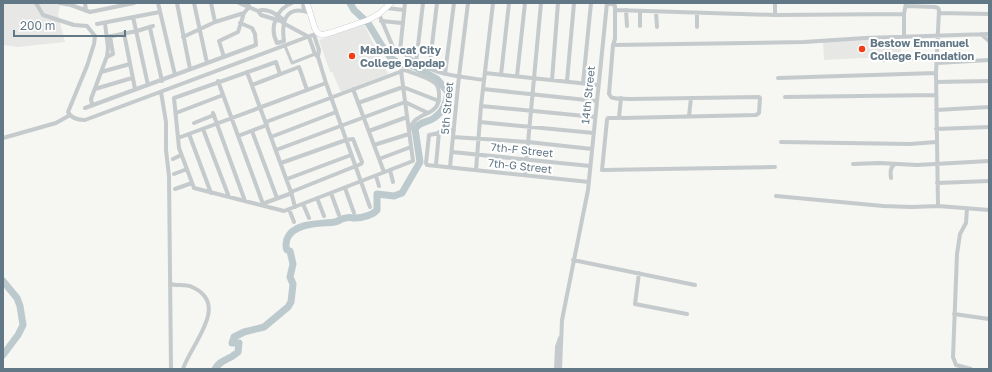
<svg xmlns="http://www.w3.org/2000/svg" width="992" height="372" font-family="'Golos Text',sans-serif">
	<rect width="100%" height="100%" fill="#f6f6f2"/>
	<path fill="#e7e8e6" d="M3,3H59L60,7L58,14L65,42L18,47L3,45Z
		M364,24L388,74L341,92L332,72H330L319,40Z
		M900,37L901,56L824,60L823,42Z"/>
	<g fill="none" stroke-linecap="round" stroke-linejoin="round">
		<path stroke="#bccace" stroke-width="7" d="M3,281L17,298L20,306L23,325L18,335L3,355
			M215,369C218,363 223,361 229,358C232,357 235,354 238,352L239,343H232L234,337L244,332L264,327L288,307L291,302L293,284L290,277L293,264L290,251L287,250C285,246 286,243 287,239C294,222 320,224 335,222C338,222 341,218 346,218C349,217 352,218 355,218C362,218 373,215 377,210V194L394,196L402,193L420,162L415,129C420,121 427,123 434,118C443,112 447,102 448,92L437,79L413,66L402,65L392,59L382,46L368,23L354,10L350,3"/>
		<defs>
			<path id="secondary" d="M307,3L315,29L318,33L322,35L333,32L368,20L379,14L391,3"/>
		</defs>
		<use href="#secondary" stroke="#b7bdc1" stroke-width="6"/>
		<path stroke="#c5cacc" stroke-width="3" d="M285,46L292,63L315,54"/>
		<path stroke="#c5cacc" stroke-width="4" d="M36,3L43,15L74,25L87,26L95,36L94,44L87,66L68,112C71,118 78,120 85,120L318,33
			M60,3L71,5L90,12L134,3
			M85,3L86,11
			M158,3L175,75
			M177,3L190,69
			M194,3L207,63
			M211,3L215,22
			M239,3L258,11L261,15L284,22
			M292,3C276,9 269,28 277,43L284,41C281,21 286,4 310,13
			M303,3L304,11
			M607,4H613L615,6V39L613,45L804,42L865,38L989,34
			M906,6L935,7L938,8L939,10L936,73L938,206
			M386,8L404,10
			M615,10L775,15L904,14
			M626,10L627,26
			M258,11C267,7 277,15 284,20
			M640,11V26
			M656,12L657,27
			M939,13L989,14
			M379,14L393,47C396,51 400,51 403,53C432,75 450,75 484,80
			M775,15V3
			M133,17L148,85
			M381,21L402,23
			M283,23L309,37L315,54L318,57L326,83L370,207
			M97,24L160,12
			M697,27V13
			M150,28L162,81
			M124,33L135,89
			M981,34L989,41
			M314,35L319,50L318,57
			M107,37L137,31L153,26
			M183,37L215,22L244,13
			M904,37V14L906,3
			M613,45L609,94L611,97C616,100 624,98 630,99L759,97L760,98L759,113L756,115L623,118L619,117L621,98
			M400,51L405,3
			M107,57L113,54L110,36
			M224,57L219,41L238,32L244,13L249,7L248,3
			M883,60L937,57
			M416,63L423,3
			M937,63L989,60
			M429,70L437,3
			M101,72L130,64
			M247,72L291,192L295,207
			M485,73L598,85
			M280,74L276,62L174,98L179,148L194,188L284,211L413,161L401,71
			M445,74L454,3
			M501,75L509,3
			M517,76L525,3
			M778,78L936,73
			M552,80L558,3
			M218,81L263,204
			M567,81L574,3
			M936,82L989,81
			M583,83L591,3
			M252,85L299,67L307,90
			M95,89L132,78
			M353,89L384,172
			M483,89L596,101
			M161,92L166,122V150L169,176L171,369
			M785,97L936,95
			M358,103L403,87L439,101
			M92,105L91,99L107,56L108,48L105,23
			M481,106L595,117
			M85,108L256,45L255,34L252,28L240,23
			M936,110L989,107
			M176,113L223,95
			M213,113L245,201
			M689,116L691,98
			M620,118H608L607,120L602,170H603L775,167
			M266,122L405,70C412,73 431,78 436,84C439,87 439,91 439,95C440,120 412,108 409,134L374,145
			M480,122L594,133
			M194,123L214,115
			M203,129L229,197
			M936,129L989,127
			M454,130L429,135L426,163L427,165L589,182
			M252,131L277,198
			M369,131L407,117
			M189,134L211,193
			M238,136L267,125
			M271,137L336,112
			M453,137L528,142L592,149
			M3,138L56,123L70,115
			M178,138L326,83
			M781,142L910,144L936,142
			M276,150L405,102L428,113
			M452,152L590,166
			M173,159L181,155
			M379,159L411,147
			M281,163L346,140L353,139L362,162L361,164L291,192
			M853,164L879,163L917,165L989,161
			M436,165L439,132
			M450,167L459,76L468,3
			M390,170L393,182
			M476,170L481,106L493,3
			M174,174L187,169
			M525,175L541,3
			M376,176L379,186
			M891,178C890,172 890,167 895,164
			M287,179L351,155
			M937,183L989,181
			M345,188L354,213
			M175,189L192,183
			M331,193L339,215
			M776,196L883,206L912,207L938,206L989,210
			M317,198L324,216
			M262,204L292,193
			M303,204L309,218
			M967,208L966,223L960,234L957,254L953,357L956,365L971,369
			M289,209L294,222
			M573,260L695,285
			M639,273L635,304L687,314
			M170,284C177,286 186,284 192,287C231,304 191,344 183,369
			M954,314L989,319
			M556,369L557,347L560,338
			M560,369L562,320L588,190L607,3"/>
		<use href="#secondary" stroke="#fff" stroke-width="5.5"/>
	</g>
	<g fill="#f13e18" stroke="#fff" stroke-width="1.5">
		<circle cx="862" cy="49" r="4"/>
		<circle cx="352" cy="56" r="4"/>
	</g>
	<g text-anchor="middle" stroke-width="4" stroke-linejoin="round" paint-order="stroke">
		<g font-size="11" font-weight="bold" fill="#637886" stroke="#fff" text-anchor="start">
			<text x="870" y="47">Bestow Emmanuel<tspan x="870" dy="13">College Foundation</tspan></text>
			<text x="360" y="54">Mabalacat City<tspan x="360" dy="13">College Dapdap</tspan></text>
		</g>
		<g font-size="11" fill="#637886" stroke="#fff">
			<text transform="translate(588 95) rotate(-84)" y="4">14th Street</text>
			<text transform="translate(447 108) rotate(-85)" y="4">5th Street</text>
			<text transform="translate(522 150) rotate(6)" y="4">7th-F Street</text>
			<text transform="translate(520 166) rotate(6)" y="4">7th-G Street</text>
		</g>
	</g>
	<rect width="992" height="372" fill="none" stroke="#637886" stroke-width="8"/>
	<path d="M14 30v6h111v-6" fill="none" stroke="#637886" stroke-width="2"/>
	<text x="20" y="30" font-size="12" fill="#637886" stroke="#ffffff" stroke-width="3" paint-order="stroke">200 m</text>
</svg>
